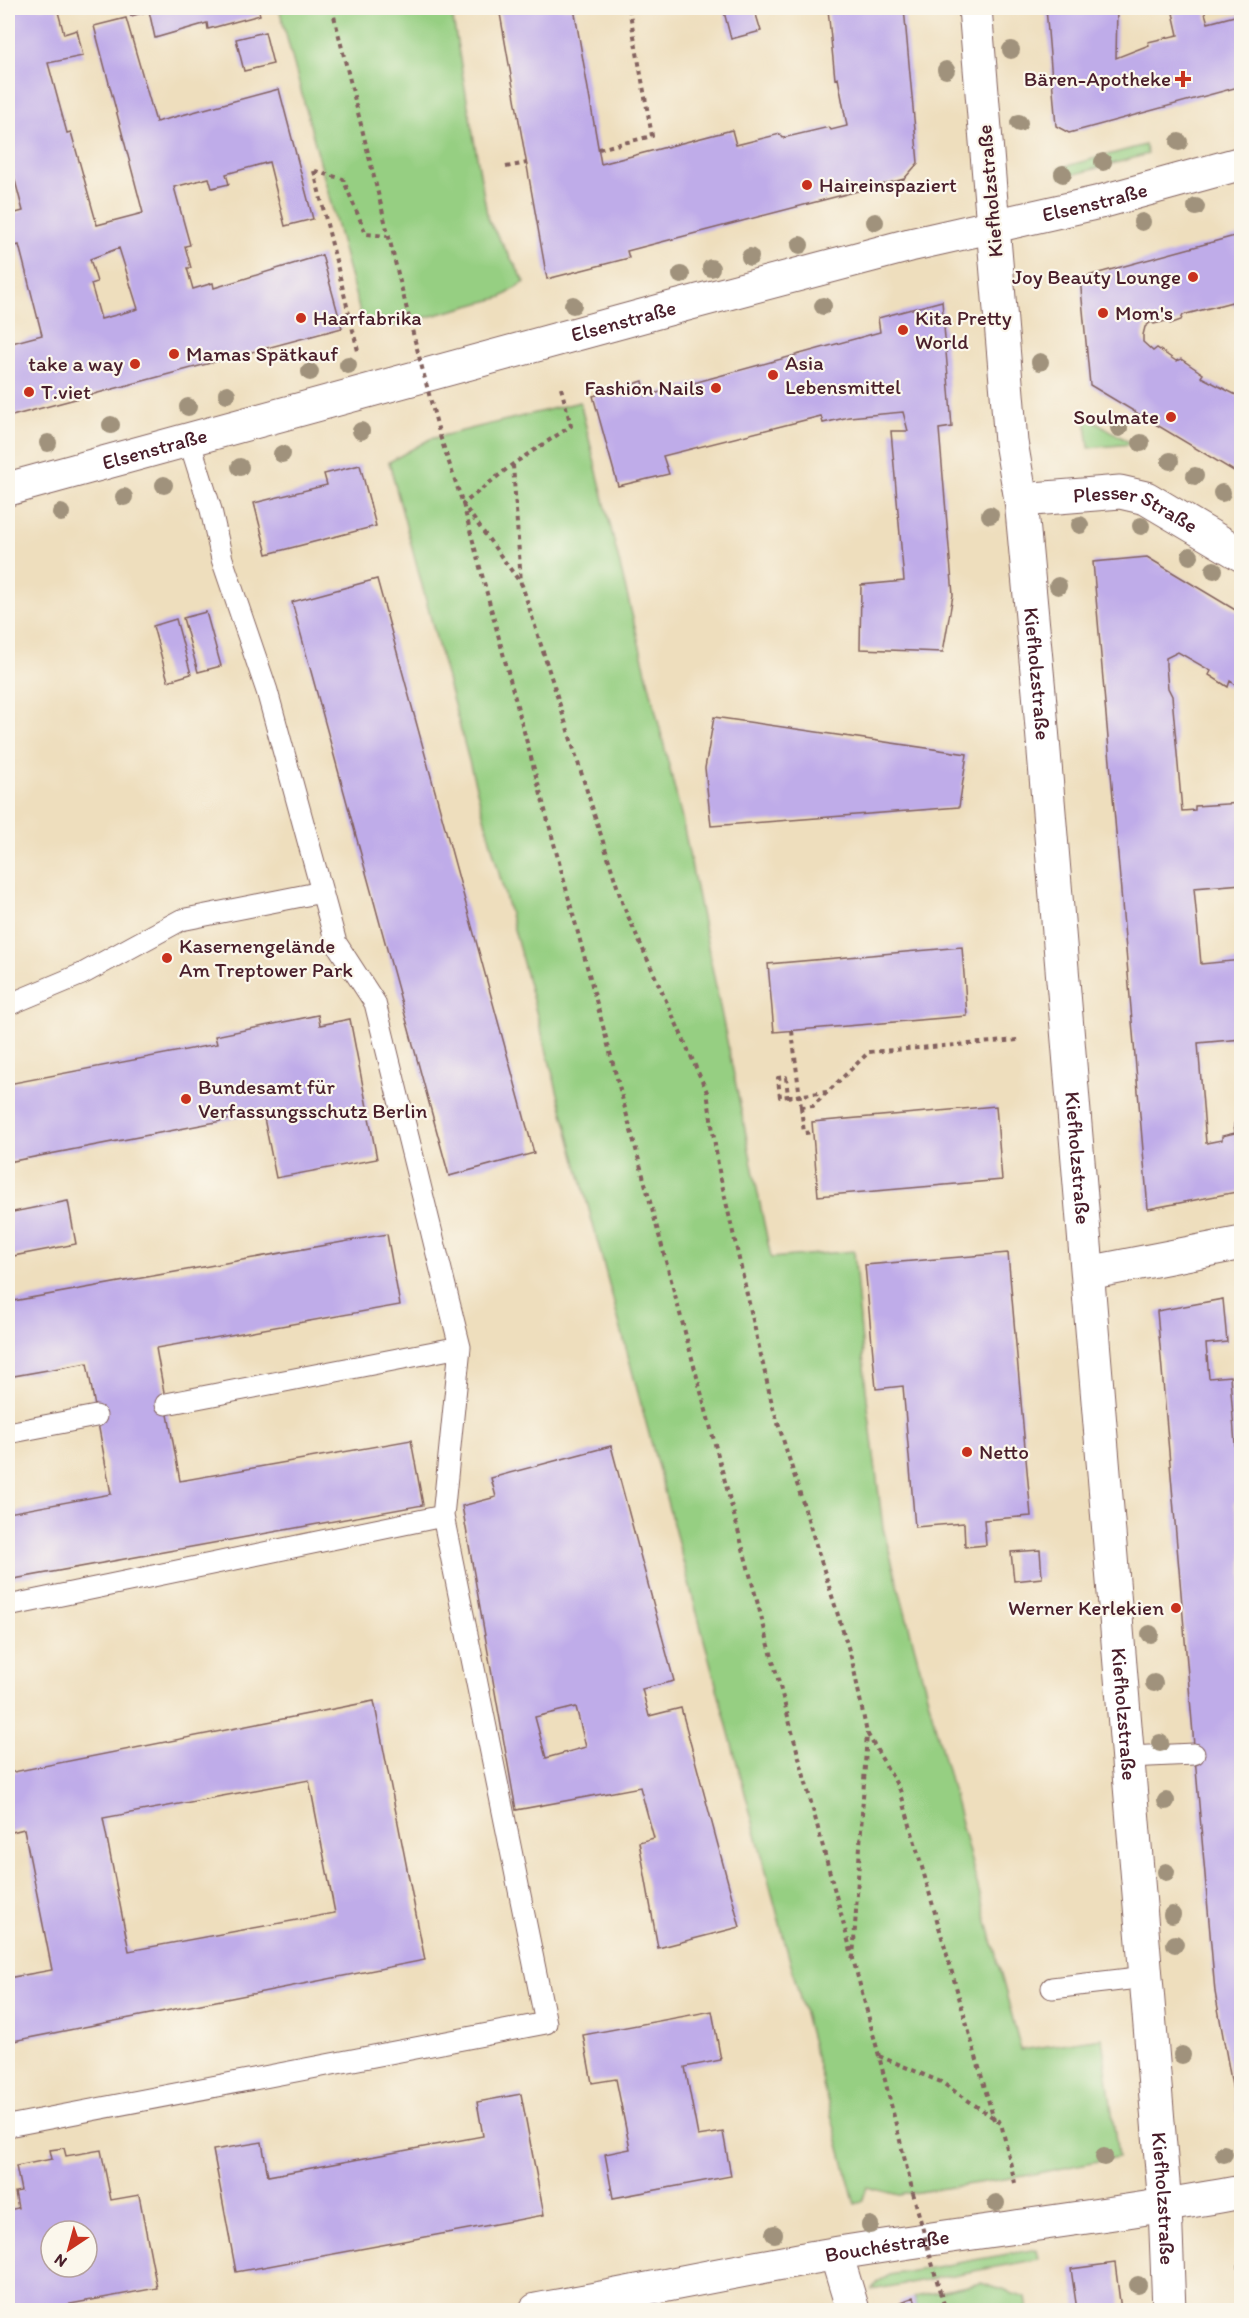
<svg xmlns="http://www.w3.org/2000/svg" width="1249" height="2318" font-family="Itim,sans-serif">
	<rect width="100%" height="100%" fill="#fbf7ec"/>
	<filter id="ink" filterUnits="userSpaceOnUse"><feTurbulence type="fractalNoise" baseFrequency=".0167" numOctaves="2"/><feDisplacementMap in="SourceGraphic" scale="12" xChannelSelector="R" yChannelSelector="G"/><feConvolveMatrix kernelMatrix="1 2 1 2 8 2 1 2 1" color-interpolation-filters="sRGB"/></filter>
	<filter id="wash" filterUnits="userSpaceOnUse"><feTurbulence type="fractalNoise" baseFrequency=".008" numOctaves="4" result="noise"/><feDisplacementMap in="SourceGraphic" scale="24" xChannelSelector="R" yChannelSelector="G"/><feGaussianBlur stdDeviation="1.35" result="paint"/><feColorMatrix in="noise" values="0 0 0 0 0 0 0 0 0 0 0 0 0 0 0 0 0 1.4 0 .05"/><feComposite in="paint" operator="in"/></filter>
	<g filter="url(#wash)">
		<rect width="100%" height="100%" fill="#eedebd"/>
		<path fill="#96cf82" stroke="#707756" stroke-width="1.5" d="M279,8H451L488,220L525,282L502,297L394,326L363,324Z
			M1145,145L1148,154L1061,178L1059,168Z
			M580,402L682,819L771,1258L854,1251L866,1390L883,1528L1021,2050L1102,2038L1118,2157L1024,2176L899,2195L867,2187L862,2202L855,2204L389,462L430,439Z
			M1085,415L1132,444L1089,448Z
			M1037,2249L1039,2259L872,2290L879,2281L890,2275Z
			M981,2283L1026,2298L1028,2310H918L914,2297Z"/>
		<g id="blocks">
			<path fill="#bface9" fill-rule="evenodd" d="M8,8H57L64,34L77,30L83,56L48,63L67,133L71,132L97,225L143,213L94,26L126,18L156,122L279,89L313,219L285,226L269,162L226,174L229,184L212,188L209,178L174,187L190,245L185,246L191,268H187L193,289L213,283L214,288L322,255L342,328L8,417V344L42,335L19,245L8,248V215L23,211L8,154ZM119,248L138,309L101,319L91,284L97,282L90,259Z
				M129,8H258L260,15L208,29L207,23L155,38L149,11L131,16Z
				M499,8H574L601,164L732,130L736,145L780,134L783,138L829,127L831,130L847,126L838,78L835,79L828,9L904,8L918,163L904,179L650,245L627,251L629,258L547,279Z
				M723,8H754L761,31L731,39Z
				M1046,8H1117L1116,58L1149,45L1148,42L1178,35L1173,13L1193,8H1208L1204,10L1208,23L1242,14V86L1069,133L1056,126Z
				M265,32L273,64L244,71L236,39Z
				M1242,234V304L1233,307L1232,302L1183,315L1181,320L1170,324L1166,321L1154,324L1151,322L1145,327L1143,335V342L1153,351L1157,348L1176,361L1181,359L1203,374L1201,377L1242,398V476L1090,385L1080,278Z
				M942,301L952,427L939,429L953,595L943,652L860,649L861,585L904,581L891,431H908L903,412L849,417L823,423L821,416L663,456L669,474L618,486L593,396L643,381L646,396L880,332L878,318Z
				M360,465L376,526L267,554L254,503L327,485L324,474Z
				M1147,557L1242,614V689L1230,681L1228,687L1209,675L1211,671L1178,652L1166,658V666L1168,688L1172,696L1182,811L1195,810V806L1242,803V884L1194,888L1201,964L1242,960V1039L1198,1043L1206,1143L1222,1140V1136L1235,1133L1234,1124L1242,1123V1191L1148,1209L1093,562Z
				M377,579L534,1153L449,1176L292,602Z
				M206,612L221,666L198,672L183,618Z
				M176,619L191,674L168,681L153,626Z
				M714,717L967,754L959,807L711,826L705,768Z
				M962,947L967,1016L774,1032L768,964Z
				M318,1015L320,1025L350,1019L377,1159L276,1178L263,1113L8,1162V1084L217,1044L215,1036Z
				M996,1106L1002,1180L818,1196L812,1122Z
				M68,1201L76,1244L8,1257V1213Z
				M387,1234L400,1305L156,1348L180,1481L411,1440L423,1505L8,1580V1513L111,1494L87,1363L8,1377V1302Z
				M1008,1253L1031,1516L984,1520L986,1545L965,1547L964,1523L915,1527L903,1386L876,1389L865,1265Z
				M1223,1299L1227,1342L1206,1344L1209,1378L1230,1376L1235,1445L1242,1476V1500L1234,1502L1242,1540V2112L1237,2113L1215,1992L1157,1311Z
				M611,1446L674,1681L642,1689L649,1716L681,1708L740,1927L658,1948L639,1842L654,1838L640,1787L516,1810L462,1506L496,1497L491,1478ZM576,1707L586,1747L546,1758L535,1717Z
				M1040,1550L1042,1578L1014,1581L1011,1552Z
				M374,1701L425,1960L8,2042V1978L52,1970L24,1829L8,1833V1773ZM309,1780L335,1913L129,1951L103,1818Z
				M712,2011L721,2060L685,2067L698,2136L723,2132L731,2176L613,2198L605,2154L630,2149L616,2079L592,2083L583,2035Z
				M521,2094L544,2215L236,2272L213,2150L262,2142L268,2176L483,2136L477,2102Z
				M64,2148L66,2156L101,2150L111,2200L139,2195L157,2288L38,2310H8V2210L18,2208L15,2192L21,2191L16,2166L52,2159L50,2150ZM51,2231H87V2267H51Z
				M1242,2260V2290H1240L1238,2265Z
				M1115,2263L1121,2310H1077L1071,2269Z
				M914,2297L918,2310H901L899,2303Z"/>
		</g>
	</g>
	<g filter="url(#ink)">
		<use href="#blocks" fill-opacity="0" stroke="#83625e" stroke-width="1.5"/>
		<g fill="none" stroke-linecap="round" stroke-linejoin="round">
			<defs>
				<path id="service" d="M8,1005L82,974L181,920L322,892
					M166,1404L460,1347
					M8,1433L96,1416
					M8,1606L443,1516L460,1347L375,1003L336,943L267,691L222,559L211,510L189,440
					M1128,1757L1194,1754
					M1052,1988L1146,1977
					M8,2126L546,2023L443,1516"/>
				<g id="minor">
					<path id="s1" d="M993,226L1011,442L1021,500L1039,692L1165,2206L1169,2310"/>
					<path id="s2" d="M1021,500L1120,492L1146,498L1242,555"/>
					<path d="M1088,1273L1242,1243"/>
					<path d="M836,2254L853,2310"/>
					<path id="s3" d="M536,2310C637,2292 737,2270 839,2253C973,2231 1108,2217 1242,2192"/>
				</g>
				<g id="tertiary">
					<path d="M975,8L993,226"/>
					<path id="s4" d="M8,489L668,309L910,245L1100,202L1242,163"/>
				</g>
			</defs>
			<use href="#service" stroke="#83625e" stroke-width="23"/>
			<use href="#minor" stroke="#83625e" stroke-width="35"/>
			<use href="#tertiary" stroke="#83625e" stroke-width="35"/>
			<path stroke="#83625e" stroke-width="4" stroke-dasharray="4.5 4.5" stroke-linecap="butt" d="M332,8L410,322
				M599,149L652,136L629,8
				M506,167L527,163
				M314,171L358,351
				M315,171L343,179L366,234L387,236
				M561,388L571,426L513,464L463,504L522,585L623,905L707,1092L719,1171L772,1404L852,1660L867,1733L900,1790L994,2120
				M440,436L463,504L879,2056L913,2193
				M513,465L521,583
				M786,1077L788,1096L780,1097L778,1078Z
				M787,1097L827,1092
				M801,1107L813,1106L869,1052L1018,1040
				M853,1959L867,1733
				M879,2056L941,2082L1001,2123L1015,2183
				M940,2292L946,2310"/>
			<use href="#service" stroke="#fff" stroke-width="21"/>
			<use href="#minor" stroke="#fff" stroke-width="33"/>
			<use href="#tertiary" stroke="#fff" stroke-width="33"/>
			<path stroke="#83625e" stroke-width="4" stroke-dasharray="4.5 4.5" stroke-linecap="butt" d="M410,322L440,436
				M792,1031L801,1107
				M788,1096H799
				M801,1107L804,1133L813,1132
				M913,2193L940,2292"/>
		</g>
		<g fill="#a0927b">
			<circle cx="1011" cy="50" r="9"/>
			<circle cx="946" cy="70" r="9"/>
			<circle cx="1019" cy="123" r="9"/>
			<circle cx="1179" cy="142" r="9"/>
			<circle cx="1103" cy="162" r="9"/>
			<circle cx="1063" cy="174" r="9"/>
			<circle cx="1196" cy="207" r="9"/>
			<circle cx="875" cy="222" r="9"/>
			<circle cx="1142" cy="222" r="9"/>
			<circle cx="800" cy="245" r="9"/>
			<circle cx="750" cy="257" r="9"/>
			<circle cx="711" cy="268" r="9"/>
			<circle cx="681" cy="275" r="9"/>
			<circle cx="573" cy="305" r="9"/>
			<circle cx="823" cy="306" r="9"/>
			<circle cx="1040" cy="362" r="9"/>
			<circle cx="348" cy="365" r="9"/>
			<circle cx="310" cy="372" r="9"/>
			<circle cx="227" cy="394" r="9"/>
			<circle cx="188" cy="407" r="9"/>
			<circle cx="111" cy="425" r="9"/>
			<circle cx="1119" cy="428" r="9"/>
			<circle cx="361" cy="431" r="9"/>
			<circle cx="48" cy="443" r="9"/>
			<circle cx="1141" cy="443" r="9"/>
			<circle cx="282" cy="454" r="9"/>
			<circle cx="1170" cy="461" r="9"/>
			<circle cx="240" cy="467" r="9"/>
			<circle cx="1195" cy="476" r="9"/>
			<circle cx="164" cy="485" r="9"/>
			<circle cx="1222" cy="493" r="9"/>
			<circle cx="124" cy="497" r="9"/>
			<circle cx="61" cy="513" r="9"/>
			<circle cx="990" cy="515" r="9"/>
			<circle cx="1080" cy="525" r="9"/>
			<circle cx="1141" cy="526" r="9"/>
			<circle cx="1190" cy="556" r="9"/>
			<circle cx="1214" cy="570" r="9"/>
			<circle cx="1058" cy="586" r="9"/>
			<circle cx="1150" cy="1634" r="9"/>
			<circle cx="1154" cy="1683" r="9"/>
			<circle cx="1160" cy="1743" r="9"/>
			<circle cx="1166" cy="1801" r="9"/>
			<circle cx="1166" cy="1872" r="9"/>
			<circle cx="1172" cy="1915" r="9"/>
			<circle cx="1175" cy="1944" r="9"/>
			<circle cx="1182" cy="2055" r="9"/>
			<circle cx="1224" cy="2154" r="9"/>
			<circle cx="1104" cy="2157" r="9"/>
			<circle cx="996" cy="2203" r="9"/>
			<circle cx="870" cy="2225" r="9"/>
			<circle cx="774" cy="2234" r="9"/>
			<circle cx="1138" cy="2285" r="9"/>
		</g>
	</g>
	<g fill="#c8321e" stroke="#fbf7ec" stroke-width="2">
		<path d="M1180 70h6v6h6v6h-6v6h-6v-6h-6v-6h6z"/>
		<circle cx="807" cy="185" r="6"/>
		<circle cx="1193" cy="277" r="6"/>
		<circle cx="1103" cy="313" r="6"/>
		<circle cx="301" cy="318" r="6"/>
		<circle cx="903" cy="330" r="6"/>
		<circle cx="174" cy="354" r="6"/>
		<circle cx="135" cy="364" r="6"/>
		<circle cx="773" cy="375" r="6"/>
		<circle cx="716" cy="388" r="6"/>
		<circle cx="29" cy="392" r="6"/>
		<circle cx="1171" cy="417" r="6"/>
		<circle cx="167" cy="958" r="6"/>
		<circle cx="186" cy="1099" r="6"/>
		<circle cx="967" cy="1452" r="6"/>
		<circle cx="1176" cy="1608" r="6"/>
	</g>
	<g text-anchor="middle" stroke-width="4.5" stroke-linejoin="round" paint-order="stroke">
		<g font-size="21" fill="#4a1f2b" stroke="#fbf7ec" text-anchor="start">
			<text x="1171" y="86" text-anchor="end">Bären-Apotheke</text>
			<text x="819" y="192">Haireinspaziert</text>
			<text x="1181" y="284" text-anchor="end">Joy Beauty Lounge</text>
			<text x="1115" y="320">Mom's</text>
			<text x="313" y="325">Haarfabrika</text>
			<text x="915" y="325">Kita Pretty<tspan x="915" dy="24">World</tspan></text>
			<text x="186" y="361">Mamas Spätkauf</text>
			<text x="785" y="370">Asia<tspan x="785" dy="24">Lebensmittel</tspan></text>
			<text x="123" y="371" text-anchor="end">take a way</text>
			<text x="704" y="395" text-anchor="end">Fashion Nails</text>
			<text x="41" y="399">T.viet</text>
			<text x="1159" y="424" text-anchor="end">Soulmate</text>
			<text x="179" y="953">Kasernengelände<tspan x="179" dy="24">Am Treptower Park</tspan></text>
			<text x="198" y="1094">Bundesamt für<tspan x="198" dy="24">Verfassungsschutz Berlin</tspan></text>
			<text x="979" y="1459">Netto</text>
			<text x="1164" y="1615" text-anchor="end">Werner Kerlekien</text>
		</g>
		<g font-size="21" fill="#4a1f2b" stroke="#fbf7ec">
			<text transform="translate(990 191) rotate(-95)" y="7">Kiefholzstraße</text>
			<text dy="7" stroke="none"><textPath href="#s4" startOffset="1124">Elsenstraße</textPath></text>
			<text dy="7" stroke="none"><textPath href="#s4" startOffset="638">Elsenstraße</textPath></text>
			<text dy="7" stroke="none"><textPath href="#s4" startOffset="152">Elsenstraße</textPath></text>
			<text dy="7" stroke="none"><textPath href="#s2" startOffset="118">Plesser Straße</textPath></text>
			<text dy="7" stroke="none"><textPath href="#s1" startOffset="450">Kiefholzstraße</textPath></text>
			<text dy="7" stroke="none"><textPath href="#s1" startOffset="936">Kiefholzstraße</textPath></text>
			<text dy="7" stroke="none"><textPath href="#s1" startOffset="1494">Kiefholzstraße</textPath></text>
			<text dy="7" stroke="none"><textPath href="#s1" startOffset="1980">Kiefholzstraße</textPath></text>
			<text dy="7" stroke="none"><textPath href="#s3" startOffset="357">Bouchéstraße</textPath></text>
		</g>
	</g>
	<rect width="1249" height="2318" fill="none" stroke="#fbf7ec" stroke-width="30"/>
	<g transform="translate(69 2249) rotate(216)"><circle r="28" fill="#fbf7ec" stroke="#b4a19f" stroke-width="1.5"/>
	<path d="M0-4.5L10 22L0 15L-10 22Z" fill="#c8321e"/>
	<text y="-9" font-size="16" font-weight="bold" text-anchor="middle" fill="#4a1f2b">N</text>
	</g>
</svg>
